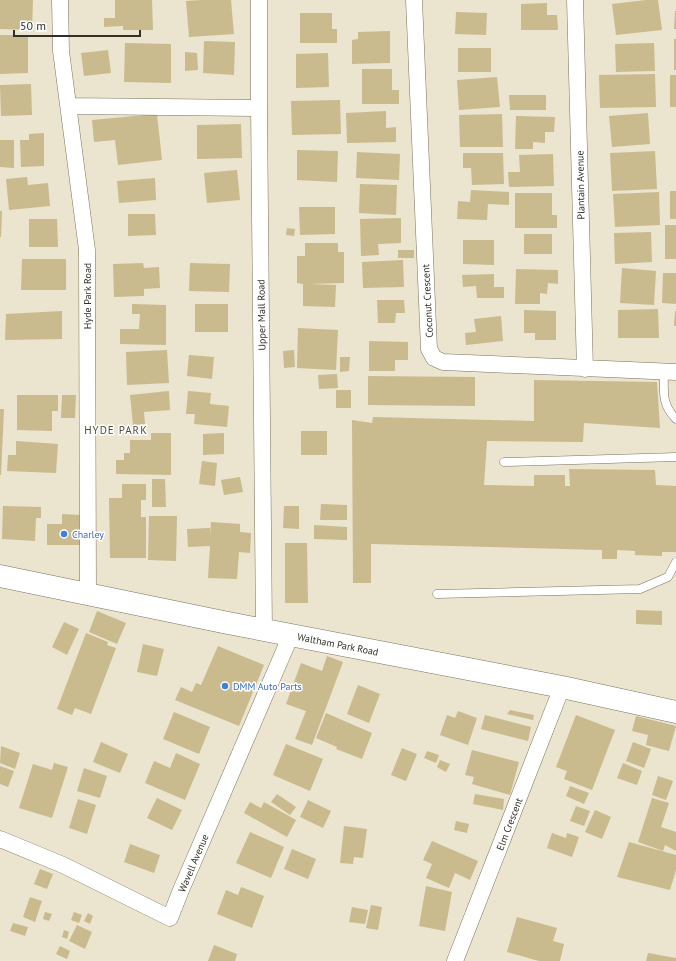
<svg xmlns="http://www.w3.org/2000/svg" width="676" height="961" font-family="'PT Sans',sans-serif">
	<rect width="100%" height="100%" fill="#ebe4ce"/>
	<path fill="#c9bb8e" d="M0,0H33L32,30L0,29Z
		M115,0H152L153,30H123V26L104,27V18H115Z
		M201,0H231L234,34L189,37L186,1Z
		M646,0H658L662,30L616,35L612,4Z
		M547,3V15H557L558,30H521V4Z
		M675,11H676V29H674Z
		M456,12L487,13L486,35L455,34Z
		M300,13H332V29H337V43H300Z
		M390,31V63L352,64V40L358,39V32Z
		M0,35H28V73L0,74Z
		M674,39H676V70H674Z
		M204,41L235,42L234,75L203,73Z
		M125,43L171,44V83L124,82Z
		M654,43L655,71L616,72L615,44Z
		M458,48H491V72H458Z
		M108,50L111,73L84,76L81,53Z
		M185,52L197,53L198,70L185,71Z
		M328,53L329,87L296,88V54Z
		M362,69H392V90H399V104H362Z
		M655,74L656,107L600,108L599,75Z
		M670,75H676V107H670Z
		M497,77L500,107L459,110L457,80Z
		M31,84L32,115L1,116L0,85Z
		M509,95H546V110H510Z
		M340,100L341,134L292,135L291,101Z
		M386,111V128L396,127V142L347,143L346,113Z
		M648,113L650,144L612,147L609,116Z
		M157,114L162,160L118,165L115,140L94,142L92,120Z
		M502,114L503,147H460L459,115Z
		M516,116L555,117L554,132H545V143L533,142V149H515Z
		M241,124L242,158L197,159V125Z
		M44,133V166L21,167L20,140H29V134Z
		M0,140H14V168L0,167Z
		M297,150L338,151L337,182L297,180Z
		M655,151L657,189L612,191L610,153Z
		M357,152L400,154L399,180L356,178Z
		M463,153H503L504,184L472,185L471,168H463Z
		M553,154L554,186L509,187L508,172H520L519,155Z
		M237,170L240,200L207,203L204,173Z
		M27,177L28,185L48,183L50,206L9,210L6,179Z
		M155,178L156,200L119,203L117,181Z
		M360,184L397,185L396,215L359,213Z
		M471,190L509,192V205L488,204L487,220L457,219L458,201L470,202Z
		M670,191H676V219H670Z
		M659,192L660,225L615,227L613,194Z
		M515,193H552V215H557V228H515Z
		M299,207H335V234L300,235Z
		M0,211H2L1,237H0Z
		M128,214H155L156,235L128,236Z
		M401,218V243L378,244L379,255L361,256L360,219Z
		M29,219H57L58,247H29Z
		M665,225H676V259H665Z
		M287,228L295,229L294,236L286,235Z
		M651,232L652,262L615,264L614,233Z
		M524,234H552V254H524Z
		M463,240H494V265L463,264Z
		M305,243H338V252H344V283L310,284L336,285L335,307L303,306V284L297,283V256H305Z
		M398,250H414V258H398Z
		M22,259H66V290H21Z
		M403,260L404,287L363,288L362,262Z
		M143,263L144,268L159,267L160,288L144,289V296L114,297L113,264Z
		M190,263L230,264L229,292L189,291Z
		M622,268L656,271L654,305L620,303Z
		M516,269L558,270V284L548,283L547,294L540,293V304H515Z
		M663,273H676V304L662,303Z
		M494,274V287H504V298H477L476,286L463,287L462,275Z
		M377,300H404L405,313H396L395,323H378Z
		M132,304L166,305V345L120,344V329H139L140,314H132Z
		M195,304H228V332H195Z
		M658,309L659,338H618V310Z
		M524,310L556,311V340H535V333H524Z
		M62,311V339L5,340L6,314Z
		M675,311H676V326H674Z
		M501,316L503,341L466,345L465,333L476,332L474,319Z
		M298,328L338,330L336,370L297,368Z
		M369,341L408,342V360H395V371H369Z
		M167,350L169,383L127,385L126,352Z
		M294,350L295,367L284,368L283,351Z
		M189,355L214,357L212,379L187,376Z
		M340,357H350L349,371L340,372Z
		M337,374L338,388L319,389L318,375Z
		M368,376L475,377V406L368,405Z
		M534,380L657,382L660,428L584,423L583,442L487,441L484,485L534,486V475H565V486H570L569,469L655,470L656,485L676,486V552H662V556L635,555V551L617,550V559H602V550L371,544V583H353L352,420L372,423L373,417L534,421Z
		M336,390H351V408H336Z
		M169,391L170,410L144,412L145,424L133,425L130,395Z
		M188,391L211,393L210,404L229,406L227,427L194,424L195,414H186Z
		M17,395H58V411H52V431L17,430Z
		M62,395H76L75,418H61Z
		M0,409H4L1,475H0Z
		M301,431H327V455H301Z
		M151,433H171V475L116,474V460H124V453H130V440H151Z
		M224,433V454L203,455V434Z
		M16,441L58,444L56,473L7,471L8,455H16Z
		M202,461L217,463L215,486L199,484Z
		M240,477L243,492L224,495L221,480Z
		M152,479H165L166,507H152Z
		M122,484H146V500H141V517H146V558H110L109,498H122Z
		M321,504L347,505V520H320Z
		M3,506L41,507V518H36L35,541L2,539Z
		M284,506H299V529L283,528Z
		M62,514L80,515V545H47V524H62Z
		M149,516H177L176,561L148,560Z
		M211,522L240,524V532L251,533L250,553L239,552L237,579L208,578L210,546L188,547L187,529L210,528V536Z
		M314,525L347,527V540L314,539Z
		M285,543H307L308,603H285Z
		M636,610L662,611V625L636,624Z
		M97,611L126,623L117,644L89,632Z
		M64,622L79,629L67,655L52,647Z
		M86,633L108,642L107,645L116,648L91,714L75,708L72,715L57,709Z
		M143,644L164,649L157,676L137,672Z
		M218,646L264,665L239,726L175,700L181,687L192,692L196,683L201,685Z
		M327,656L343,662L312,745L295,739L306,711L286,704L301,663L322,671Z
		M358,685L380,694L369,723L347,714Z
		M510,710L534,715L533,720L507,714Z
		M458,711L477,718L468,745L440,735L447,715L455,718Z
		M174,712L210,727L199,754L163,739Z
		M326,713L372,733L362,759L336,749L337,747L316,738Z
		M485,715L531,727L528,741L481,729Z
		M576,715L615,730L592,790L564,779L567,771L556,767Z
		M636,716L676,726L669,751L646,745L648,735L632,731Z
		M101,742L128,754L120,773L93,762Z
		M633,742L651,749L644,768L626,761Z
		M286,744L323,759L310,791L273,775Z
		M1,746L20,753L15,769L0,763Z
		M402,748L417,754L406,781L391,775Z
		M472,750L519,762L510,795L472,784L474,777L465,775Z
		M427,751L439,755L436,763L424,758Z
		M176,753L200,764L185,800L145,783L154,761L170,768Z
		M440,760L450,764L446,772L437,767Z
		M54,763L68,767L52,818L19,808L33,764L52,770Z
		M623,763L642,771L637,785L617,778Z
		M0,766L14,771L8,787L0,784Z
		M84,768L107,776L100,798L77,791Z
		M658,776L673,781L666,800L652,795Z
		M570,786L589,793L584,804L566,796Z
		M277,794L296,807L290,815L271,802Z
		M475,794L504,799L503,810L473,804Z
		M157,798L182,810L172,830L147,818Z
		M652,798L669,803L661,827L676,832V851L665,845L663,851L638,842Z
		M78,799L96,805L87,834L69,828Z
		M308,800L331,811L323,828L300,817Z
		M250,802L261,808L264,802L296,820L287,837L244,813Z
		M576,806L590,811L584,826L570,821Z
		M595,810L611,817L602,839L585,832Z
		M456,821L469,824L467,833L454,830Z
		M344,826L367,829L363,858L354,857L353,864L340,863Z
		M250,832L284,847L271,878L236,863Z
		M552,833L566,838L567,833L579,837L572,857L547,848Z
		M432,841L478,861L470,880L455,873L449,888L426,878L432,864L423,860Z
		M629,842L676,855V870L670,890L617,877Z
		M130,844L160,855L154,873L124,862Z
		M292,849L316,859L308,879L284,869Z
		M40,869L53,874L47,889L34,884Z
		M426,886L452,892L445,931L419,926Z
		M241,887L264,896L252,928L217,914L226,890L238,895Z
		M30,897L42,901L35,922L23,917Z
		M371,905L382,907L378,930L366,928Z
		M352,907L368,910L365,924L349,922Z
		M45,912L52,914L49,921L43,919Z
		M74,912L82,915L79,923L71,920Z
		M88,913L93,916L90,924L84,921Z
		M517,917L557,928L553,941L564,944L560,961H539L507,952Z
		M13,923L28,927L25,936L10,931Z
		M77,925L92,932L85,949L69,941Z
		M64,930L69,932L67,939L62,937Z
		M214,945L237,954L235,961H208Z
		M60,946L70,951L67,959L56,954Z
		M648,953L676,958V961H646Z"/>
	<g fill="none" stroke-linecap="round" stroke-linejoin="round">
		<defs>
			<path id="service" d="M664,371C664,391 661,404 676,419
				M504,462L676,457
				M437,594L640,589L668,577L676,562"/>
			<path id="minor" d="M60,0L61,51L87,250L88,594
				M259,0V108L264,630
				M414,0L429,349L434,358L443,362L676,372
				M575,0L585,369
				M69,106L259,108
				M0,839L63,865L170,918L181,890L291,635
				M455,961L562,687"/>
			<path id="secondary" d="M0,576L228,623L562,687L676,712"/>
		</defs>
		<use href="#service" stroke="#78725e" stroke-width="9"/>
		<use href="#minor" stroke="#78725e" stroke-width="17"/>
		<use href="#secondary" stroke="#78725e" stroke-width="23"/>
		<use href="#service" stroke="#fff" stroke-width="8"/>
		<use href="#minor" stroke="#fff" stroke-width="16"/>
		<use href="#secondary" stroke="#fff" stroke-width="22"/>
	</g>
	<g fill="#3f7fe0" stroke="#fff" stroke-width="1.5">
		<circle cx="64" cy="534" r="4"/>
		<circle cx="225" cy="686" r="4"/>
	</g>
	<g text-anchor="middle" stroke-width="3" stroke-linejoin="round" paint-order="stroke">
		<g font-size="10" fill="#322f27" stroke="#fff">
			<text transform="translate(580 185) rotate(-91)" y="4">Plantain Avenue</text>
			<text transform="translate(87 296) rotate(-90)" y="4">Hyde Park Road</text>
			<text transform="translate(427 301) rotate(-93)" y="4">Coconut Crescent</text>
			<text transform="translate(261 315) rotate(-91)" y="4">Upper Mall Road</text>
			<text transform="translate(338 644) rotate(11)" y="4">Waltham Park Road</text>
			<text transform="translate(509 824) rotate(-69)" y="4">Elm Crescent</text>
			<text transform="translate(193 863) rotate(-67)" y="4">Wavell Avenue</text>
		</g>
		<g font-size="10" fill="#366cbe" stroke="#fff" text-anchor="start">
			<text x="72" y="538">Charley</text>
			<text x="233" y="690">DMM Auto Parts</text>
		</g>
		<g font-size="11" letter-spacing="1" fill="#4e4836" stroke="#fff">
			<text x="116" y="434">HYDE PARK</text>
		</g>
	</g>
	<path d="M14 30v6h126v-6" fill="none" stroke="#322f27" stroke-width="2"/>
	<text x="20" y="30" font-size="12" fill="#322f27" stroke="#ffffff" stroke-width="3" paint-order="stroke">50 m</text>
</svg>
